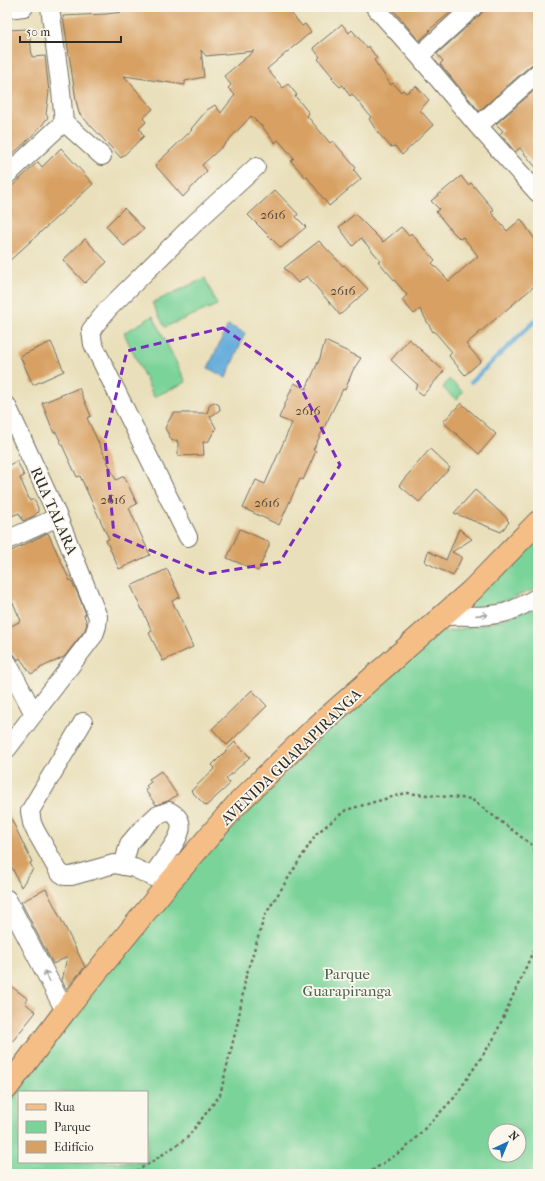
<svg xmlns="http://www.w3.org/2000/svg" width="545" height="1181" font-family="'IM FELL French Canon',serif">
	<rect width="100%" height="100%" fill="#fbf7ec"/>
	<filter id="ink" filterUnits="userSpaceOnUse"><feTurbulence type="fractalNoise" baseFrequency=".025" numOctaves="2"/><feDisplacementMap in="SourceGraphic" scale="8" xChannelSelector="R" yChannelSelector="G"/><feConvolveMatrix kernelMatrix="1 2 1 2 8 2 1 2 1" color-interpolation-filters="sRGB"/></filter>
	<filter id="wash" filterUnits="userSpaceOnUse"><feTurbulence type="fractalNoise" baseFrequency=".012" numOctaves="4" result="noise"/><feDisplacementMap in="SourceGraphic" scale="16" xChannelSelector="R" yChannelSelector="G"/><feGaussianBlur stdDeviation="0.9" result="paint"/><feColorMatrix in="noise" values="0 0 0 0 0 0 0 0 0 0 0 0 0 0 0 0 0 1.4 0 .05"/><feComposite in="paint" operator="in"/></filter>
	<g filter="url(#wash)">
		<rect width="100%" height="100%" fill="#e9dfba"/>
		<path fill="#7ad399" stroke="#527f62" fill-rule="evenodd" d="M205,278L217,305L165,327L152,303Z
			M153,316L186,382L154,397L124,333Z
			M449,379L463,392L456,400L443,388Z
			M538,530V588L485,609L461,610Z
			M538,606V1174H7V1094L172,888L251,810L320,738L440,633L496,622ZM19,1092H147V1162H19ZM495,1131H519V1155H495Z"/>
		<path fill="#65acdb" stroke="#486c83" d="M228,325L245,333L226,378L208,368Z"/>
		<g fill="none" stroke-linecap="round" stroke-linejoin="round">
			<path stroke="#65acdb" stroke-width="4" d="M471,382L538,318"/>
		</g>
		<g id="blocks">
			<path fill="#d8a164" d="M165,7H286L302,26L305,24L311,32L267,69L283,88L288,84L297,95L295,96L309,113L307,116L330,143L333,141L356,168L354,170L361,179L329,206L307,177L306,178L291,161L294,158L278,140L275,143L261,125H260L251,116L225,144L202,165L207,171L183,197L155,165L192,130L191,129L207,110L215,105L221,113L235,95L228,88L231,85L224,76L254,51L206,56L201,50L204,77L185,81V85L124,76L153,109L143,118L146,122L139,129L142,131L141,132L144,136L121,158L79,113L76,100L63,16L106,14Z
				M391,7H457L429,30L430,31L419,41Z
				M483,7H538V63L531,65L479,111L440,64L443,61L437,54L480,15L483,11Z
				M342,24L349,33L352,30L367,48L368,46L377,58L374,60L391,85L393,83L401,92L403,90L406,93L416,86L429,100L420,110L433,125L402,155L395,146L391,147L378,133L369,119L371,117L352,94L350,96L343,85L340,87L331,78L333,77L318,59L320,57L313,48Z
				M29,29L32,57L45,56L49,92L46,114L48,117L43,124L26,142L7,159V30Z
				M538,87V170L520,148L515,152L500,134L503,131L496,124Z
				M61,148L93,184L7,263V191L38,162L42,167Z
				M461,176L468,185L471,183L494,210L491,212L507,231L521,219L538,244V283L466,344L481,361L465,375L449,356L452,352L434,331L433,332L420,309L414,314L402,300L407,295L378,261L380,260L361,238L353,246L339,227L355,214L383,242L401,227L409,236L411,233L435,260L432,263L449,281L478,256L463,237L460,239L451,230L436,212L439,209L431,201Z
				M275,190L298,214L296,217L306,227L281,248L248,215Z
				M124,208L144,229L124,246L106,226Z
				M85,239L107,262L85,283L63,260Z
				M319,241L343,266L344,265L368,289L340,315L307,276L298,283L284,268Z
				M409,339L444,371L423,395L415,389L418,385L391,360Z
				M325,341L361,358L353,370L345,390L343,389L313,450L316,451L303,480L300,479L279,525L243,508L256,480L265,484L292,423L279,418L294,383L306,389L320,358Z
				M51,342L64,371L33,385L20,356Z
				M79,388L91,416L87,418L116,480L124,476L137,504L129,508L150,555L119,569L106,540L109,539L80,476L77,477L56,432L54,433L42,403Z
				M214,402L219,405L220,410L210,417L216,428L208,442H203L204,455L178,456V442H177V440L172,441L165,428L173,413H207L210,404Z
				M461,403L496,434L479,454L443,422Z
				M430,449L450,468L419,502L399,485Z
				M17,461L24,476L20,478L30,501L34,499L38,508V512L34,516L23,521L19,513L7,518V466Z
				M475,490L508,519L507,520L509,522L501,532L454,513Z
				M240,529L269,542V546L258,571L227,558Z
				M459,529L472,539L452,552L462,557L453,576L425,562L428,551L446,560Z
				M48,533L70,581L71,580L77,592L86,614L84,615L87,624L85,630L64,657L40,668V669L31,674L20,658L18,660L13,653L7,652V628L21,621L13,603L7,605V553Z
				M167,569L180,597L172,601L193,647L163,661L149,633L152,631L131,586Z
				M252,690L267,706L227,745L212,729Z
				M235,742L250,757L226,779L230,784L206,806L191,791L215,768L212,765Z
				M161,771L177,795L168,801L156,805L145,790L148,788L146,786L151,782L149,779Z
				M7,810L32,862L30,863L33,869L21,887L7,857Z
				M46,889L85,967L66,989L62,981L67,957L53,964L21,902Z
				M7,983L28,999L25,1003L36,1012L7,1048Z"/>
		</g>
	</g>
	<g filter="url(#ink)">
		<use href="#blocks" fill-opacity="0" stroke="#6e6a5d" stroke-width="1"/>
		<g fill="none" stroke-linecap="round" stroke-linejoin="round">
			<defs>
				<path id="minor" d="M50,7L61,91L64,122
					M375,7L419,56L478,126L538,193
					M7,9L24,7
					M419,56L473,7
					M64,122L102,156
					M478,126L538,73
					M7,175L64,122
					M7,406L58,517L98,617L97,626L94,635L7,749
					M188,537L93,344L91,330L108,309L196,222L256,167
					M7,540L58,517
					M443,616C464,615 487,618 507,612C518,608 528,603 538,597
					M7,662L34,714
					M83,722L30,811L32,823L35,830L59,872L65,876H71L114,864L134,868L168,884
					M123,866L129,844L140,831L156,816L169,811C190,822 178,839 168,853C163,861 157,869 152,876
					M7,899L65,1011"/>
				<path id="major" d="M7,1088L65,1011L168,884L237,804L313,730L472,590L538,522"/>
			</defs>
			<use href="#minor" stroke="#6e6a5d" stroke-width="20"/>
			<use href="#major" stroke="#6e6a5d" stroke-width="24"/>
			<path stroke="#6e6a5d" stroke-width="2.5" stroke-dasharray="3 3" stroke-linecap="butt" d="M131,1174L150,1163L187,1138L220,1095L238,1021L246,976L265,915L316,834L346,810L406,793L471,799L532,845L538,857
				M367,1174L406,1148L454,1098L493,1040L536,945L538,936"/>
			<use href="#minor" stroke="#fff" stroke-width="18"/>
			<use href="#major" stroke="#f6be87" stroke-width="22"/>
		</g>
		<defs><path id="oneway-shaft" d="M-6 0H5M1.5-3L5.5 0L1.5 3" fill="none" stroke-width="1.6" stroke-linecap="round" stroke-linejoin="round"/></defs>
		<g stroke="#a0a0a0">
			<use href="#oneway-shaft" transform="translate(482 615) rotate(-4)"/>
			<use href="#oneway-shaft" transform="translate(47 976) rotate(-117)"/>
		</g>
	</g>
	<path fill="none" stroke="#7b2cbf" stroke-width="3" stroke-dasharray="8 5" stroke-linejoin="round" d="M223,328L297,380L340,465L280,562L207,574L114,535L105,440L127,351Z"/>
	<g text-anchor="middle" stroke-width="3.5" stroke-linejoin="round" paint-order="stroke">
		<g font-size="13" fill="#564839">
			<text x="273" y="219">2616</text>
			<text x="343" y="295">2616</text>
			<text x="308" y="415">2616</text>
			<text x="113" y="504">2616</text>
			<text x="267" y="507">2616</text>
		</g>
		<g font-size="15" fill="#2b2b2b" stroke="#fbf7ec">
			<text transform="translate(54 511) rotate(66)" y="5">RUA TALARA</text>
			<text transform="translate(291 757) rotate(-44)" y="5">AVENIDA GUARAPIRANGA</text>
		</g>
		<g font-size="15" fill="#435d4c" stroke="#fbf7ec">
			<text x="347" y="979">Parque<tspan x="347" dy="17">Guarapiranga</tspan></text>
		</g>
	</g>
	<rect width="545" height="1181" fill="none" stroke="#fbf7ec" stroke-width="24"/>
	<rect x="18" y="1091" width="130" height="72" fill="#fbf7ec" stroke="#a8a59f"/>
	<rect x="26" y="1104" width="20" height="6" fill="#f6be87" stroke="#a8a59f"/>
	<text x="54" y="1111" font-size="12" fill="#2b2b2b">Rua</text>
	<rect x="26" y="1121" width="20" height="12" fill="#7ad399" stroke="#a8a59f"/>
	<text x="54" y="1131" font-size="12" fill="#2b2b2b">Parque</text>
	<rect x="26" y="1141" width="20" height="12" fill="#d8a164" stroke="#a8a59f"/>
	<text x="54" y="1151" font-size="12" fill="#2b2b2b">Edifício</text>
	<g transform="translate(507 1143) rotate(44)"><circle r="19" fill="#fbf7ec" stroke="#a8a59f"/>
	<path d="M0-3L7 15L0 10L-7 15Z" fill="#1f6fb2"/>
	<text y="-6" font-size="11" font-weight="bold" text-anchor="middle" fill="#2b2b2b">N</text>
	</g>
	<path d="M20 36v6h101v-6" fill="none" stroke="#2b2b2b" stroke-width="2"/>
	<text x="26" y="36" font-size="12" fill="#2b2b2b" stroke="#fbf7ec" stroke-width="3" paint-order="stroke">50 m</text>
</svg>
